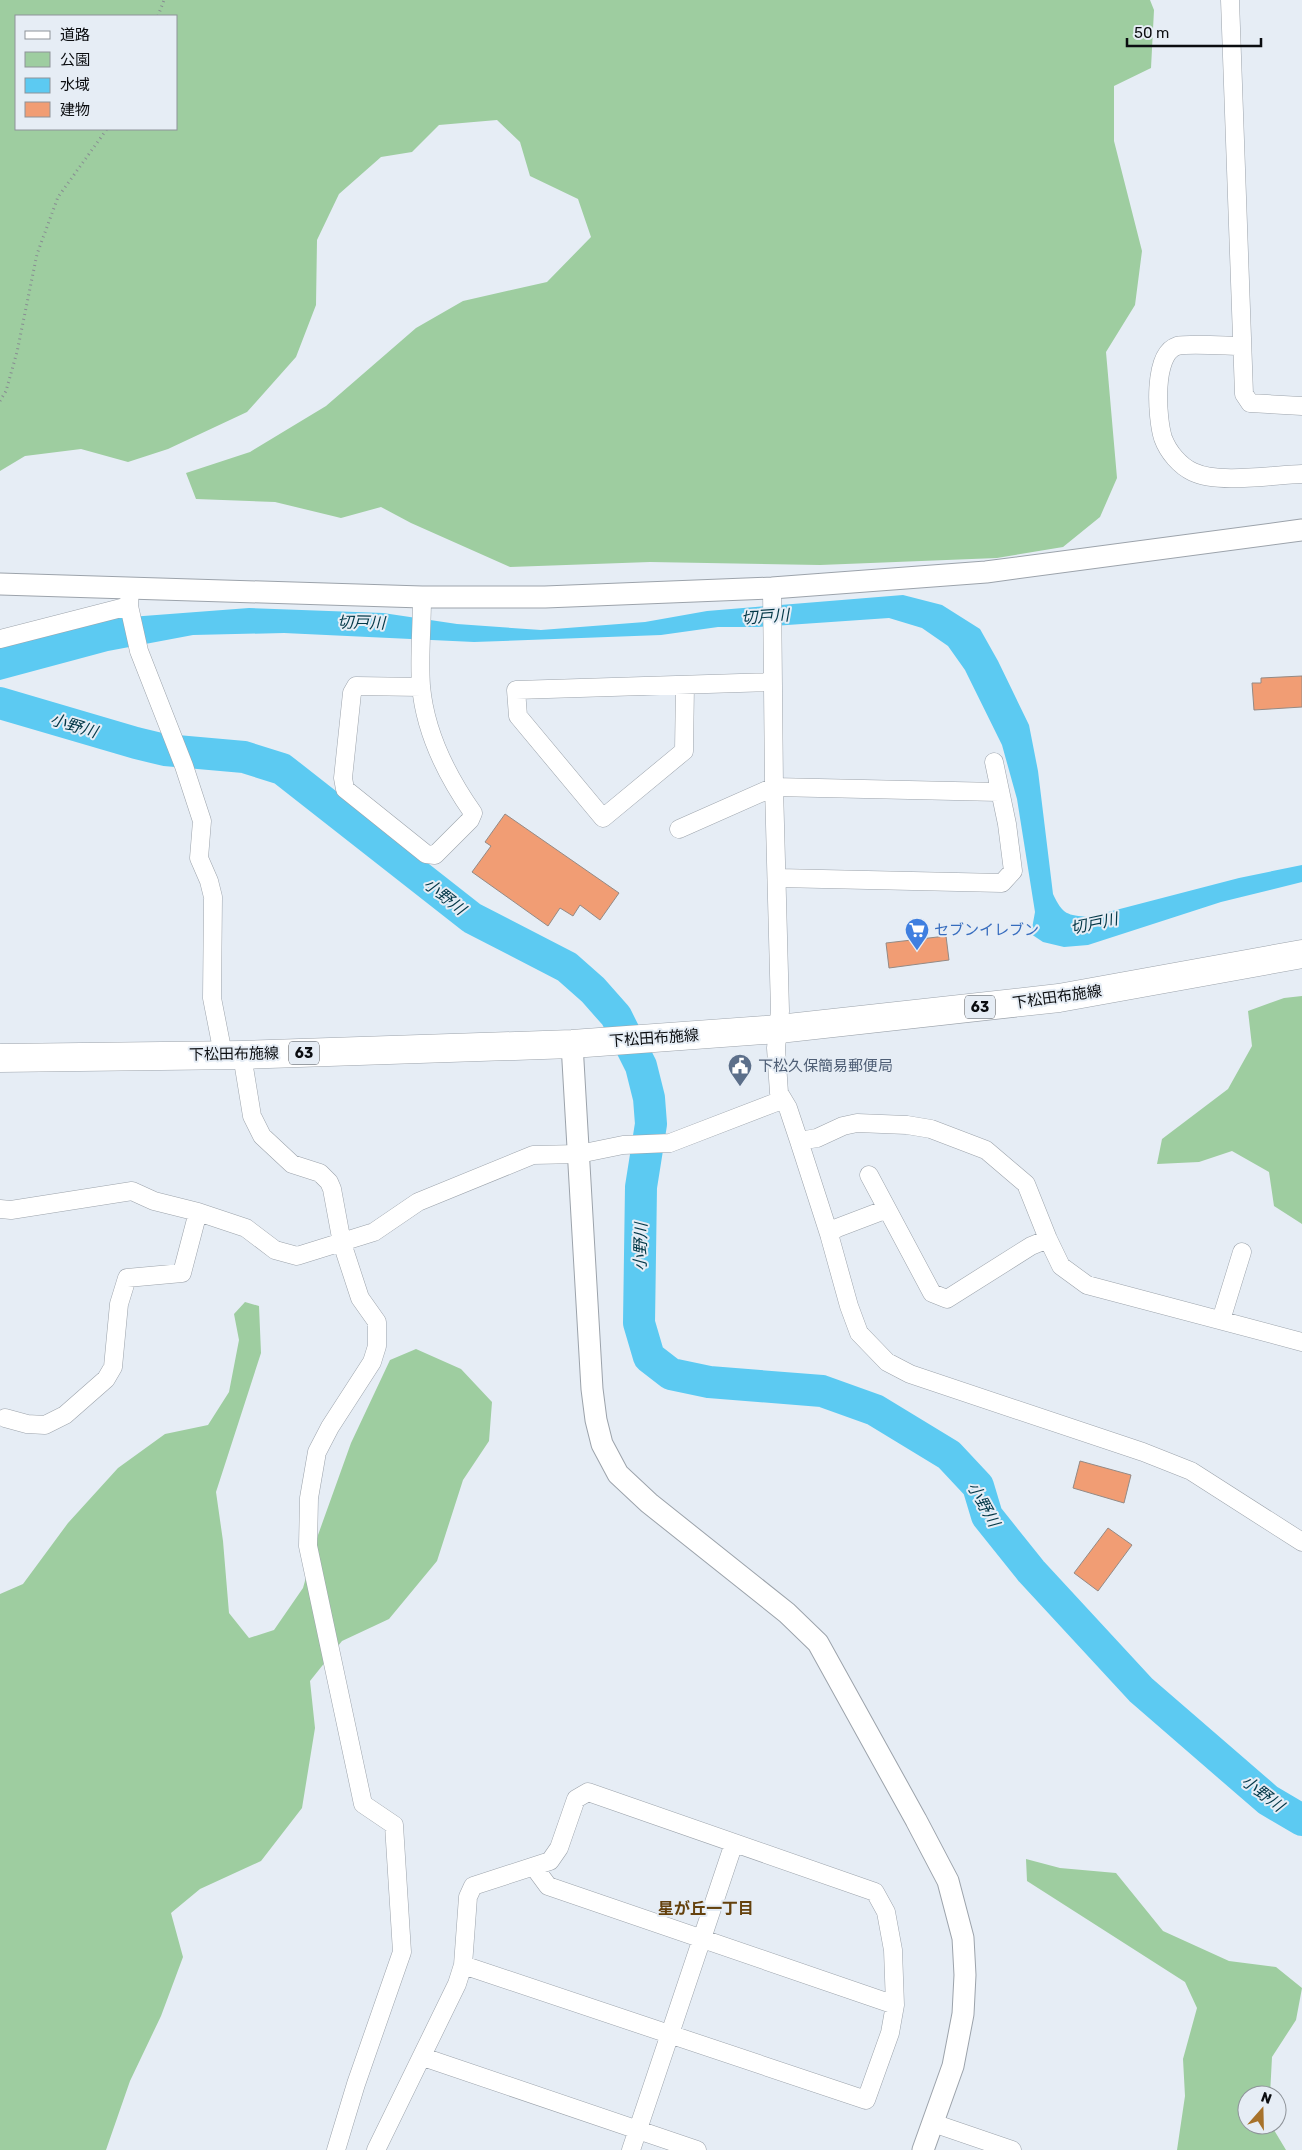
<svg xmlns="http://www.w3.org/2000/svg" width="1302" height="2150" font-family="Rubik,'Noto Sans JP',sans-serif">
	<rect width="100%" height="100%" fill="#e6edf5"/>
	<path fill="#9ecda0" fill-rule="evenodd" d="M0,0H1150L1154,10L1151,68L1114,86V141L1142,251L1135,305L1106,352L1117,478L1100,517L1063,547L997,558L820,565L650,562L510,567L411,523L381,507L341,518L275,502L196,499L186,473L250,452L326,406L416,328L463,301L547,282L591,237L578,199L530,176L520,142L497,120L439,125L412,152L381,157L339,194L317,240L316,305L296,357L247,412L168,449L128,462L81,449L25,456L0,471ZM176,16V129H16V16Z
		M1302,996V1224L1274,1206L1269,1172L1232,1151L1199,1162L1157,1164L1162,1139L1228,1089L1252,1046L1248,1011L1284,998Z
		M245,1302L259,1306L261,1353L216,1492L223,1541L229,1613L249,1638L274,1630L303,1588L318,1535L351,1443L390,1360L416,1349L461,1369L492,1402L489,1441L463,1480L437,1561L389,1619L342,1641L310,1681L315,1728L302,1808L261,1861L200,1889L171,1913L183,1957L161,2016L130,2081L106,2150H0V1594L23,1584L68,1523L118,1468L165,1434L208,1425L229,1392L239,1340L234,1314Z
		M1026,1859L1060,1868L1116,1873L1163,1931L1229,1961L1276,1967L1302,1988L1296,2020L1272,2057L1270,2095H1247V2125H1271L1286,2150H1177L1185,2096L1183,2059L1197,2008L1185,1982L1027,1881Z"/>
	<path fill="#5ccaf2" d="M903,595L942,605L980,629L998,661L1029,725L1038,771L1053,894C1063,915 1067,915 1089,917L1239,878L1302,865V882L1221,902L1088,945L1064,947L1043,942L1031,934L1035,912L1017,799L1002,745L965,670L948,646L922,628L889,618L758,627H718L661,635L474,642L284,633L193,635L108,651L0,680V647L117,618L249,608L383,613L457,624L541,630L645,622L707,611Z"/>
	<g fill="none" stroke-linecap="round" stroke-linejoin="round">
		<path stroke="#5ccaf2" stroke-width="32" d="M0,703L136,743L165,750L244,757L282,769L472,918L567,967L593,990L616,1016L641,1066L649,1098L651,1124L641,1187L639,1323L649,1357L671,1374L709,1382L822,1391L875,1410L949,1455L978,1486L987,1516L1031,1571L1141,1690L1268,1800L1302,1820"/>
	</g>
	<path fill="#f19d74" stroke="#948a85" d="M1302,676V707L1254,710L1252,683H1261V678Z
		M505,814L619,893L600,920L580,905L573,916L560,908L548,926L472,872L491,846L485,842Z
		M946,936L949,960L889,968L886,943Z
		M1080,1461L1131,1475L1124,1503L1073,1488Z
		M1108,1528L1132,1545L1098,1591L1074,1573Z"/>
	<g fill="none" stroke-linecap="round" stroke-linejoin="round">
		<defs>
			<path id="minor" d="M1230,0L1244,394L1250,403L1302,406
				M1242,346C1229,346 1188,343 1177,346C1152,354 1157,419 1163,438C1168,452 1180,466 1193,472C1218,484 1272,475 1302,474
				M130,587L129,606L139,651L184,766L202,821L199,858L209,881L213,897L212,998L223,1054
				M772,588L774,787L780,1011L776,1048L779,1093L788,1108L799,1141L829,1234L849,1306L859,1333L887,1362L910,1374L1143,1452L1191,1471L1302,1542
				M0,639L129,606
				M685,685L684,751L603,818L518,716L516,690L772,682
				M421,687L356,686L352,693L343,778L345,789L426,854L435,855L470,820L473,813C447,776 425,731 421,686C419,656 422,627 422,597
				M679,829L774,787L999,792
				M778,878L1002,883L1013,871L1007,824L994,762
				M242,1055L252,1116L262,1136L292,1164L320,1173L329,1182L332,1189L342,1243L360,1298L377,1322V1346L372,1362L330,1427L317,1452L309,1498L308,1546L363,1804L394,1825L402,1952L356,2084L336,2150
				M799,1141L817,1138L843,1126L857,1123L907,1125L931,1129L986,1150L1026,1184L1048,1239L1061,1266L1087,1285L1302,1342
				M869,1175L932,1293L947,1299L1031,1246L1048,1239
				M0,1209L11,1210L132,1191L154,1201L198,1212L246,1228L275,1250L297,1256L374,1232L418,1202L533,1155L579,1154L623,1145L670,1143L782,1100
				M829,1234L837,1228L887,1209
				M1221,1320L1242,1252
				M5,1418L27,1424L45,1425L65,1415L106,1379L113,1367L119,1304L127,1278L182,1273L198,1212
				M534,1867L548,1886L895,2005
				M423,2057L697,2150
				M933,2123L1012,2150
				M376,2150L457,1984L463,1965L468,1897L473,1886L550,1861L559,1848L576,1799L588,1792L875,1892L886,1912L893,1950L895,2005L890,2033L866,2100L463,1965
				M631,2150L734,1843"/>
			<path id="tertiary" d="M0,584L422,597H545L772,588L986,572L1302,530
				M572,1044L592,1389L596,1420L602,1444L618,1474L649,1503L787,1613L818,1643L916,1820L948,1881L963,1938L965,1975L963,2014L953,2066L923,2150"/>
			<path id="primary" d="M0,1058L242,1055L572,1044L779,1029L1059,998L1302,954"/>
		</defs>
		<use href="#minor" stroke="#9ca3ab" stroke-width="19"/>
		<use href="#tertiary" stroke="#9ca3ab" stroke-width="23"/>
		<use href="#primary" stroke="#9ca3ab" stroke-width="29"/>
		<path stroke="#888d92" stroke-width="3" stroke-dasharray="1 4" stroke-linecap="butt" d="M158,16L164,0
			M0,401L6,391L17,352L37,254L58,197L107,129"/>
		<use href="#minor" stroke="#fff" stroke-width="18"/>
		<use href="#tertiary" stroke="#fff" stroke-width="21"/>
		<use href="#primary" stroke="#fff" stroke-width="28"/>
	</g>
	<defs>
		<symbol id="supermarket-pin" viewBox="-11 -11 22 30"><path d="M0 17L-7.5 6A9.5 9.5 0 1 1 7.5 6Z" fill="#3f7fe0" stroke="#e6edf5"/><path d="M-6-5.5h2.5l.6 2H6L4.5 2H-2.5L-4.4-4H-6ZM-1.5 3.2a1.3 1.3 0 1 0 .1 0ZM3 3.2a1.3 1.3 0 1 0 .1 0Z" fill="#fff"/></symbol>
		<symbol id="civic-pin" viewBox="-11 -11 22 30"><path d="M0 17L-7.5 6A9.5 9.5 0 1 1 7.5 6Z" fill="#5c6f8a" stroke="#e6edf5"/><path d="M-.6-6.5H3V-4.5H.6V-3L4-1V1h2V6H-6V1h2V-1L-.6-3ZM-1.2 2.5V6h2.4V2.5Z" fill="#fff"/></symbol>
	</defs>
	<g fill-rule="evenodd">
		<use href="#supermarket-pin" x="903" y="916" width="28" height="38"/>
		<use href="#civic-pin" x="726" y="1052" width="28" height="38"/>
	</g>
	<g text-anchor="middle" stroke-width="4" stroke-linejoin="round" paint-order="stroke">
		<g fill="#e6edf5" stroke="#4d5055" stroke-width="1">
			<rect x="965" y="995.5" width="30" height="23" rx="4"/>
			<rect x="289" y="1041.5" width="30" height="23" rx="4"/>
		</g>
		<g font-size="14" font-weight="bold" fill="#0b0d10">
			<text x="980" y="1012">63</text>
			<text x="304" y="1058">63</text>
		</g>
		<g font-size="15" fill="#366cbe" stroke="#e6edf5" text-anchor="start">
			<text x="934" y="935">セブンイレブン</text>
		</g>
		<g font-size="15" fill="#0b0d10" stroke="#e6edf5">
			<text transform="translate(1057 997) rotate(-8)" y="5">下松田布施線</text>
			<text transform="translate(654 1038) rotate(-4)" y="5">下松田布施線</text>
			<text transform="translate(234 1054) rotate(-1)" y="5">下松田布施線</text>
		</g>
		<g font-size="15" fill="#4e5e75" stroke="#e6edf5" text-anchor="start">
			<text x="758" y="1071">下松久保簡易郵便局</text>
		</g>
		<g font-size="16" font-style="italic" fill="#023747" stroke="#e6edf5">
			<text transform="translate(765 616) rotate(-4)" y="6">切戸川</text>
			<text transform="translate(361 622) rotate(1)" y="6">切戸川</text>
			<text transform="translate(74 725) rotate(17)" y="6">小野川</text>
			<text transform="translate(445 896) rotate(38)" y="6">小野川</text>
			<text transform="translate(1094 923) rotate(-12)" y="6">切戸川</text>
			<text transform="translate(640 1247) rotate(-89)" y="6">小野川</text>
			<text transform="translate(984 1504) rotate(61)" y="6">小野川</text>
			<text transform="translate(1263 1793) rotate(37)" y="6">小野川</text>
		</g>
		<g font-size="16" font-weight="bold" fill="#64410d" stroke="#e6edf5">
			<text x="706" y="1914">星が丘一丁目</text>
		</g>
	</g>
	<rect x="15" y="15" width="162" height="115" fill="#e6edf5" stroke="#8e9399"/>
	<rect x="25" y="31" width="25" height="8" fill="#ffffff" stroke="#8e9399"/>
	<text x="60" y="40" font-size="15" fill="#0b0d10">道路</text>
	<rect x="25" y="52" width="25" height="15" fill="#9ecda0" stroke="#8e9399"/>
	<text x="60" y="65" font-size="15" fill="#0b0d10">公園</text>
	<rect x="25" y="78" width="25" height="15" fill="#5ccaf2" stroke="#8e9399"/>
	<text x="60" y="90" font-size="15" fill="#0b0d10">水域</text>
	<rect x="25" y="102" width="25" height="15" fill="#f19d74" stroke="#8e9399"/>
	<text x="60" y="115" font-size="15" fill="#0b0d10">建物</text>
	<g transform="translate(1262 2110) rotate(20)"><circle r="24" fill="#e6edf5" stroke="#8e9399"/>
	<path d="M0-4L9 19L0 12L-9 19Z" fill="#a7722b"/>
	<text y="-8" font-size="14" font-weight="bold" text-anchor="middle" fill="#0b0d10">N</text>
	</g>
	<path d="M1127 38v8h134v-8" fill="none" stroke="#0b0d10" stroke-width="2.5"/>
	<text x="1134" y="38" font-size="15" fill="#0b0d10" stroke="#e6edf5" stroke-width="4" paint-order="stroke">50 m</text>
</svg>
